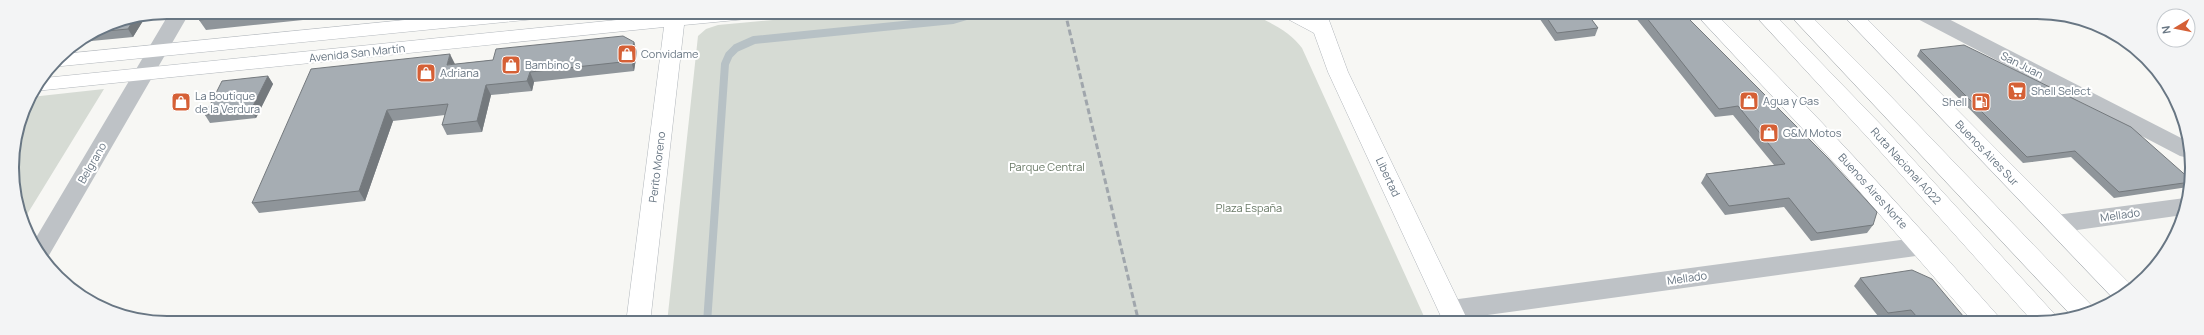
<svg xmlns="http://www.w3.org/2000/svg" width="2204" height="335" font-family="Manrope,sans-serif">
	<rect width="100%" height="100%" fill="#f7f7f4"/>
	<path fill="#d6dbd4" d="M861,12H1249C1268,22 1289,30 1302,48L1427,323H667L698,36L706,29L718,25Z
		M104,89L23,221L20,218L12,158L24,108L31,97Z"/>
	<g fill="none" stroke-linecap="round" stroke-linejoin="round">
		<path stroke="#b7c1c5" stroke-width="8" d="M707,323L725,64L729,55L736,48L754,40L953,20L980,12"/>
		<defs>
			<path id="secondary" d="M485,12H555L552,16L545,18L52,67L58,57L63,54Z
				M666,12H767L764,16L757,18L684,25L650,323H626L664,27L35,91L44,78L666,15Z
				M1280,12H1326L1348,72L1469,323H1444L1328,72L1314,33L1282,16Z
				M1694,12H1714C1813,110 1906,212 1998,316L2001,323H1974L1841,170Z
				M1840,12H1860L2133,287L2115,300Z"/>
			<path id="highway" d="M1752,12H1772L1886,130L2059,319L2047,323H2034L1870,140Z
				M1787,12H1807L1878,83L2096,310L2072,316Z
				M2118,279L2127,281L2132,288L2114,300L2106,288L2109,281Z"/>
		</defs>
		<use href="#secondary" stroke="#b1b6bb" stroke-width="1"/>
		<use href="#highway" stroke="#b2b6b9" stroke-width="1"/>
		<path fill="#bec2c6" fill-rule="evenodd" d="M170,12H190L48,257L44,259L34,241Z
			M1910,12H1935L2187,141L2189,158L2180,156L1912,16Z
			M2185,198H2187L2183,215L2056,233L2048,230L2044,224L2048,218L2056,215Z
			M1923,237L1931,240L1935,246L1931,252L1923,255L1451,320L1442,317L1439,310L1442,303L1451,300Z"/>
		<use href="#secondary" fill="#fff" fill-rule="evenodd"/>
		<use href="#highway" fill="#fff" fill-rule="evenodd"/>
		<path stroke="#a0a6ac" stroke-width="3" stroke-dasharray="6 3" stroke-linecap="butt" d="M1065,12L1139,323"/>
	</g>
	<path fill="#8f959a" d="M204,12H307L303,20L206,30L199,20Z
		M342,12H384L344,16Z
		M1346,12H1405L1349,18Z
		M1535,12H1586L1598,28L1595,36L1555,41Z
		M1637,12H1682L1873,225L1867,233L1811,241L1784,207L1725,215L1701,183L1706,174L1774,165L1733,115L1715,117L1635,17Z
		M146,16L133,37L81,42L108,24Z
		M634,42L637,52L634,71L534,82L532,91L491,95L482,132L447,135L442,125L445,115L393,121L365,201L259,213L252,203L455,64L493,60Z
		M1920,50L2191,180L2190,185L2188,187L2114,198L2071,157L2023,163L1917,56Z
		M268,76L273,84L256,118L210,123L205,115Z
		M1860,278L1969,323H1910L1906,317L1882,321L1854,286Z"/>
	<path fill="#74797d" d="M298,12H307L303,20Z
		M146,16L133,37L128,29L134,19Z
		M634,42L637,52L634,71L631,61Z
		M450,54L455,64L447,65Z
		M530,72L534,82L532,91L527,81Z
		M268,76L273,84L256,118L251,110Z
		M486,85L491,95L482,132L477,121Z
		M387,110L393,121L365,201L359,191Z"/>
	<path fill="#a6adb3" stroke="#74797d" d="M204,12H286L199,20Z
		M1543,12H1586L1598,28L1557,33Z
		M1642,12H1682L1828,158L1877,212L1873,225L1817,233L1789,198L1729,206L1706,174L1785,164L1738,106L1719,109Z
		M134,19L128,29L96,32L108,24Z
		M623,36L634,42L631,61L530,72L527,81L486,85L477,121L442,125L448,104L387,110L359,191L252,203L311,69L450,54L447,65L493,60L496,49Z
		M1964,45L2131,127L2191,180V182L2119,192L2075,151L2027,157L1920,50Z
		M268,76L251,110L205,115L222,81Z
		M1912,270L1932,279L1969,323H1922L1911,310L1888,313L1860,278Z"/>
	<defs>
		<symbol id="shop-square" viewBox="-11 -11 22 22"><rect x="-9" y="-9" width="18" height="18" rx="4" fill="#d56036" stroke="#fff"/><path d="M-5-2.5h2.3a2.7 3.5 0 0 1 5.4 0H5L5.5 6h-11ZM-1.5-2.5h3a1.5 2.3 0 0 0-3 0Z" fill="#fff"/></symbol>
		<symbol id="supermarket-square" viewBox="-11 -11 22 22"><rect x="-9" y="-9" width="18" height="18" rx="4" fill="#d56036" stroke="#fff"/><path d="M-6-5.5h2.5l.6 2H6L4.5 2H-2.5L-4.4-4H-6ZM-1.5 3.2a1.3 1.3 0 1 0 .1 0ZM3 3.2a1.3 1.3 0 1 0 .1 0Z" fill="#fff"/></symbol>
		<symbol id="fuel-square" viewBox="-11 -11 22 22"><rect x="-9" y="-9" width="18" height="18" rx="4" fill="#d56036" stroke="#fff"/><path d="M-5.5-6h7V0h2V4h1.3V-2.5L3-4.5l.8-.8L6-3V5H2.5V1h-1V6h-7ZM-4.2-4.7v3.2H.2V-4.7Z" fill="#fff"/></symbol>
	</defs>
	<g fill-rule="evenodd">
		<use href="#shop-square" x="616" y="43" width="22" height="22"/>
		<use href="#shop-square" x="500" y="54" width="22" height="22"/>
		<use href="#shop-square" x="415" y="62" width="22" height="22"/>
		<use href="#supermarket-square" x="2006" y="80" width="22" height="22"/>
		<use href="#shop-square" x="1738" y="90" width="22" height="22"/>
		<use href="#shop-square" x="170" y="91" width="22" height="22"/>
		<use href="#fuel-square" x="1970" y="91" width="22" height="22"/>
		<use href="#shop-square" x="1758" y="122" width="22" height="22"/>
	</g>
	<g text-anchor="middle" stroke-width="4" stroke-linejoin="round" paint-order="stroke">
		<g font-size="11" fill="#687683" stroke="#fff">
			<text transform="translate(357 53) rotate(-6)" y="4">Avenida San Martín</text>
			<text transform="translate(2022 65) rotate(27)" y="4">San Juan</text>
			<text transform="translate(1987 153) rotate(46)" y="4">Buenos Aires Sur</text>
			<text transform="translate(92 163) rotate(-60)" y="4">Belgrano</text>
			<text transform="translate(1906 166) rotate(48)" y="4">Ruta Nacional A022</text>
			<text transform="translate(657 167) rotate(-83)" y="4">Perito Moreno</text>
			<text transform="translate(1388 177) rotate(65)" y="4">Libertad</text>
			<text transform="translate(1873 191) rotate(48)" y="4">Buenos Aires Norte</text>
			<text transform="translate(2120 215) rotate(-8)" y="4">Mellado</text>
			<text transform="translate(1687 278) rotate(-8)" y="4">Mellado</text>
		</g>
		<g font-size="11" fill="#687683" stroke="#fff" text-anchor="start">
			<text x="641" y="58">Convidame</text>
			<text x="525" y="69">Bambino´s</text>
			<text x="440" y="77">Adriana</text>
			<text x="2031" y="95">Shell Select</text>
			<text x="195" y="100">La Boutique<tspan x="195" dy="13">de la Verdura</tspan></text>
			<text x="1763" y="105">Agua y Gas</text>
			<text x="1967" y="106" text-anchor="end">Shell</text>
			<text x="1783" y="137">G&amp;M Motos</text>
		</g>
		<g font-size="11" fill="#6a7a67" stroke="#fff">
			<text x="1047" y="171">Parque Central</text>
			<text x="1249" y="212">Plaza España</text>
		</g>
	</g>
	<path d="M0 0H2204V335H0ZM167 19H2037A148 148 0 0 1 2185 167V168A148 148 0 0 1 2037 316H167A148 148 0 0 1 19 168V167A148 148 0 0 1 167 19Z" fill="#f3f4f5" fill-rule="evenodd"/>
	<path fill="none" stroke="#687683" stroke-width="2" d="M167 19H2037A148 148 0 0 1 2185 167V168A148 148 0 0 1 2037 316H167A148 148 0 0 1 19 168V167A148 148 0 0 1 167 19Z"/>
	<g transform="translate(2176 28) rotate(260)"><circle r="19" fill="#ffffff" stroke="#c3c8cd"/>
	<path d="M0-3L7 15L0 10L-7 15Z" fill="#d56036"/>
	<text y="-6" font-size="11" font-weight="bold" text-anchor="middle" fill="#687683">N</text>
	</g>
</svg>
